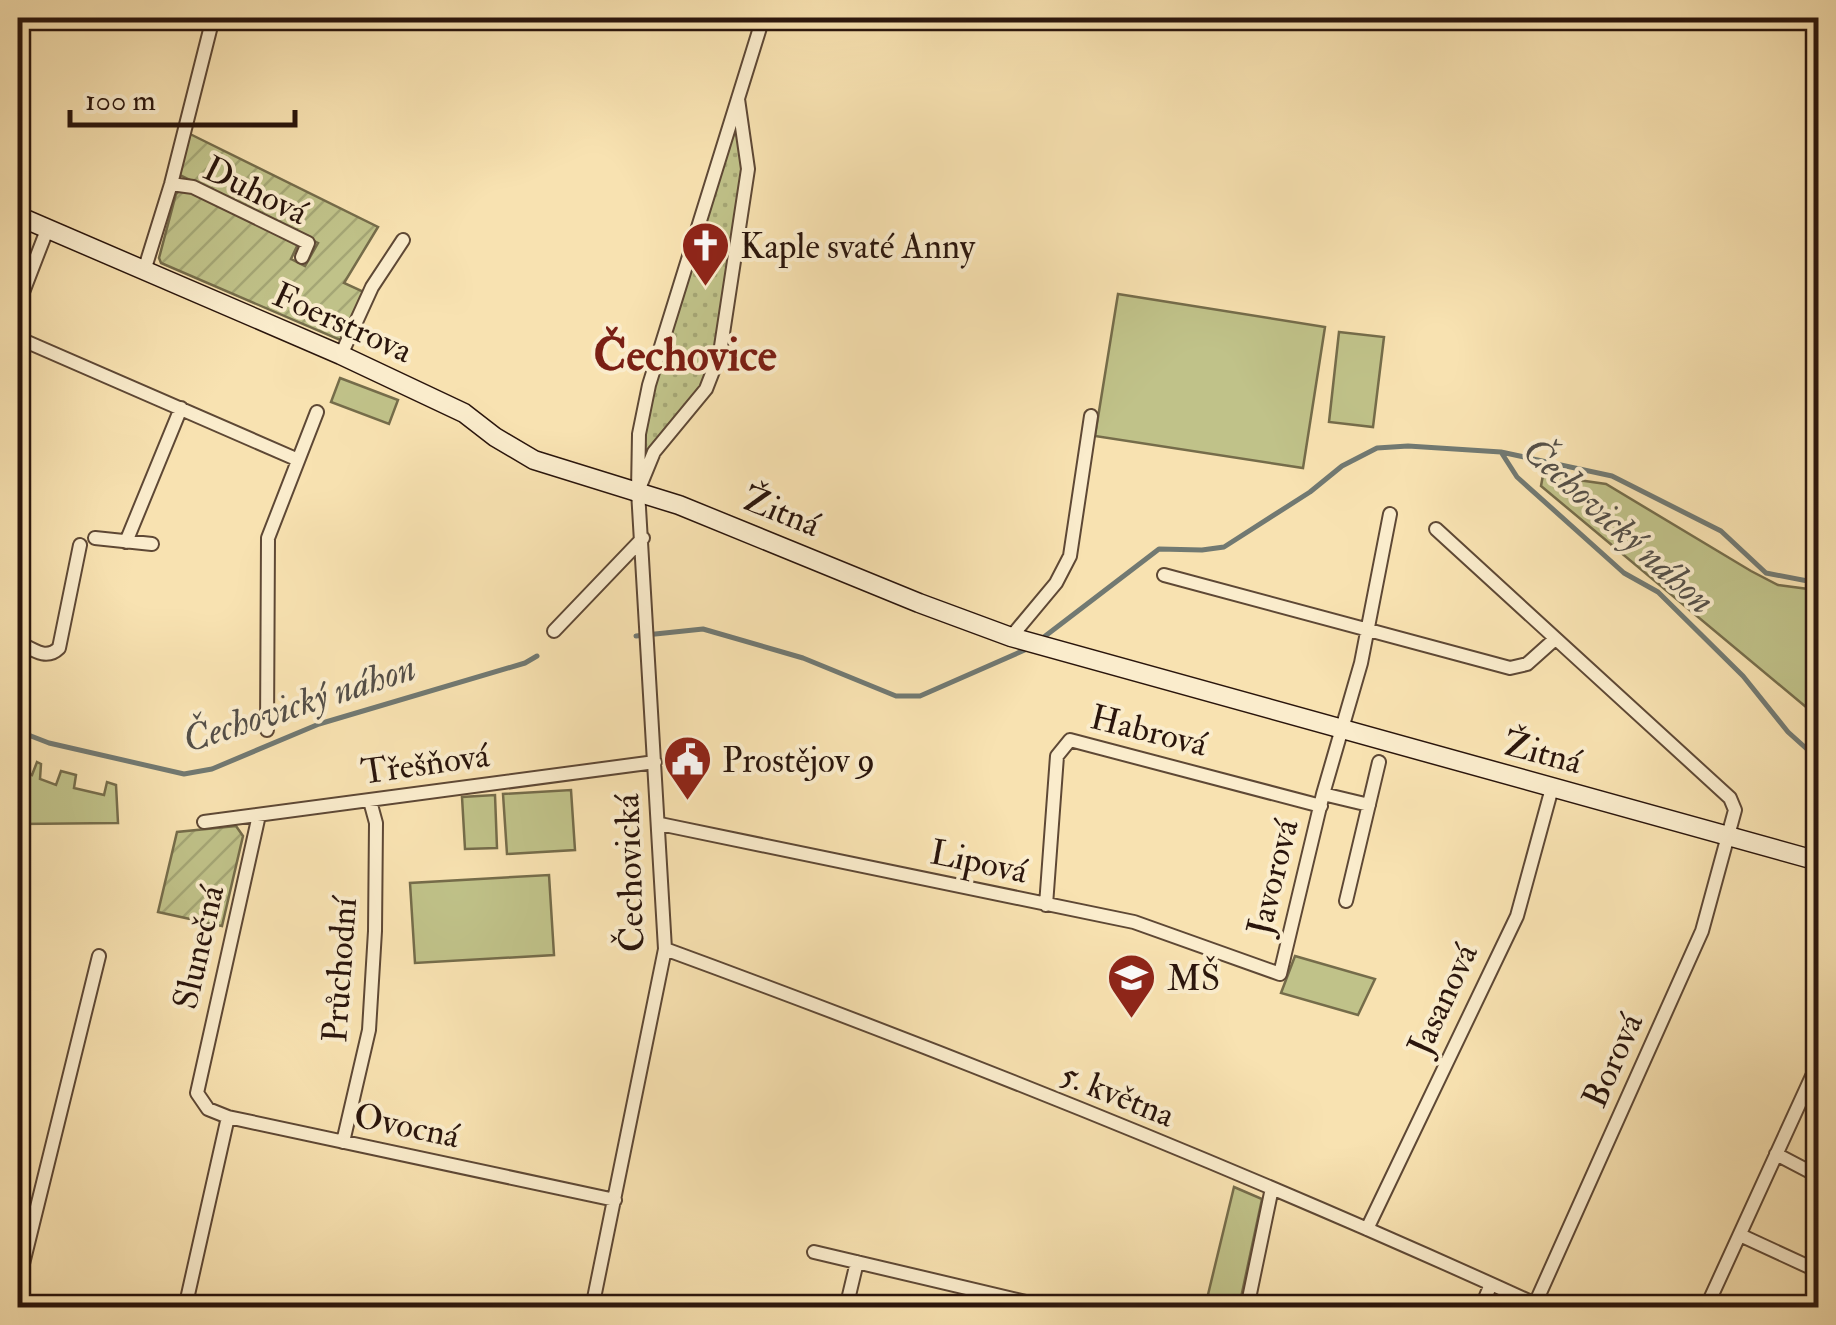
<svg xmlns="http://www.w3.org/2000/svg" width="1836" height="1325" font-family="'IM FELL Double Pica',serif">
	<defs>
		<pattern id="park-dots" width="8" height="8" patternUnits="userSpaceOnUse" patternTransform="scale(2.5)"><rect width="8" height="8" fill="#c0c289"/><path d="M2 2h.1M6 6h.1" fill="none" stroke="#a5a675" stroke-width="1.8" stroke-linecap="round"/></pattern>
		<pattern id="garden-furrows" width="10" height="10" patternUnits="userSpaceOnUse" patternTransform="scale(2.5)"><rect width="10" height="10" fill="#c0c289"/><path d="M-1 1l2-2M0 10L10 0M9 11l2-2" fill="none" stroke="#a5a675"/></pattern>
	</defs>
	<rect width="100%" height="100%" fill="#f8e2b1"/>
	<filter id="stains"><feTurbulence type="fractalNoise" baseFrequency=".002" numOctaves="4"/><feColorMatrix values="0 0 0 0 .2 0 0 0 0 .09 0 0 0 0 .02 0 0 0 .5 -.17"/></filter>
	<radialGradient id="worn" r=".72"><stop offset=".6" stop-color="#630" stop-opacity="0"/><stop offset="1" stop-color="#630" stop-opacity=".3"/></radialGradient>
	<path fill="#c0c289" stroke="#756c4a" stroke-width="2.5" d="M1118,294L1325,327L1303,468L1095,436Z
		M1339,332L1384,337L1373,427L1329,422Z
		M340,378L398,400L389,424L331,402Z
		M1543,475L1606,484L1751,571L1778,585L1808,589L1818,606V717L1541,486Z
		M37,762L41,764L40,779L56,785L61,771L76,775L74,788L104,795L107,782L116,785L118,823L18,824V769L32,775Z
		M571,790L575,850L507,854L503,794Z
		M495,795L497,848L465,849L462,797Z
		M549,875L554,955L415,963L410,883Z
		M1295,956L1375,979L1358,1015L1281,993Z
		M1234,1187L1262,1199L1239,1307H1205Z"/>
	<path fill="url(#park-dots)" stroke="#756c4a" stroke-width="2.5" d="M738,99L748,170L714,372L649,454L644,453L639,434Z"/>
	<path fill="url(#garden-furrows)" stroke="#756c4a" stroke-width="2.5" d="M188,133L378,227L344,283L364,292L340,340L161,263L159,258L176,194L183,187L298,244L291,259L305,266L318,243L178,174Z
		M236,826L243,836L222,926L158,912L177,832Z"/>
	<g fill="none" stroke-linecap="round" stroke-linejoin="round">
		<path stroke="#717972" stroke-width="5" d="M1501,452L1612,476L1721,531L1766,573L1818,583
			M636,636L703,629L803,658L896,696H920L1027,649
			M1040,640L1159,549L1202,550L1224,547L1310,492L1342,466L1377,448L1408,446L1501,452L1517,477L1624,573L1658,592L1743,676L1788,732L1818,759
			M18,731L49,743L184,774L212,769L319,724L525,663L537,656"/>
		<defs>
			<path id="street" d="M738,99L748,169L720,353L706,389L654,452L638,491L639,434L649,385L763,18
				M171,184L193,187L308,243L302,257
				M144,271L171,184L213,18
				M18,305L47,230
				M18,338L296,459
				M341,355L372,287L403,240
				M1436,529L1730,798L1735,810L1702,931L1535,1304
				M95,538L152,544
				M126,542L181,408
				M1164,575L1510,668L1527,664L1555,639
				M554,631L643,538
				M1011,637L1056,583L1070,556L1091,416
				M18,642C32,649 46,661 59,648L80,545
				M267,730L268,538L317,412
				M1323,794L1369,805
				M259,815L197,1093L208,1109L228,1117L615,1200
				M204,822L655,762
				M660,824L1134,922L1280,974L1323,794L1361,663L1390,514
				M1346,901L1379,762
				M1046,905L1057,756L1070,740L1321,806
				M665,949C962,1058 1256,1176 1544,1308
				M343,1142L369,1030L375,931L376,823L370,801
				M1776,1154L1818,1176
				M1367,1229L1517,916L1552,788
				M1740,1235L1818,1271
				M814,1252L1026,1302
				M18,1284L99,956
				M185,1308L228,1117
				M592,1308L665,949L638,491
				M846,1308L857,1262
				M1247,1308L1272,1188
				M1481,1308L1491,1284
				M1706,1308L1818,1063"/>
			<path id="secondary" d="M18,216L341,355L464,413L495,437L534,460L679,505L919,603L1011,637L1818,861"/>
		</defs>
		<use href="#street" stroke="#5e4835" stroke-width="16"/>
		<use href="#secondary" stroke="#2a150c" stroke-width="21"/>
		<use href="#street" stroke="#faeccc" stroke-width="12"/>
		<use href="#secondary" stroke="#faeccc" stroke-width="18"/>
	</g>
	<defs>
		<symbol id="church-pin" viewBox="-11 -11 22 30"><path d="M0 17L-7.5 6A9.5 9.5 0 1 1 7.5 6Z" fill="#8f2418" stroke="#faeccc"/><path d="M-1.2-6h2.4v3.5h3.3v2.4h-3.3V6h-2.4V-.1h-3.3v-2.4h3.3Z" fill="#fff"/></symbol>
		<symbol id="civic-pin" viewBox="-11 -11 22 30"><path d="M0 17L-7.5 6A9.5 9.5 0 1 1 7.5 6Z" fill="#8f2418" stroke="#faeccc"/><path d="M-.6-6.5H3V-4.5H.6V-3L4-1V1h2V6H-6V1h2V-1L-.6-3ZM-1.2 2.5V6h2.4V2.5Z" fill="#fff"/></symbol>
		<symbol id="school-pin" viewBox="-11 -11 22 30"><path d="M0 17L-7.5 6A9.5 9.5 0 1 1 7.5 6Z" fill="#8f2418" stroke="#faeccc"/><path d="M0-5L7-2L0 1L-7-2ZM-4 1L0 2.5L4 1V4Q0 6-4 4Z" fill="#fff"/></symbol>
	</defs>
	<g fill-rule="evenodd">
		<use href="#church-pin" x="678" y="218" width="55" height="75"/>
		<use href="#civic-pin" x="660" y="732" width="55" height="75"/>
		<use href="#school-pin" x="1104" y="950" width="55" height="75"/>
	</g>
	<g text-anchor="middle" stroke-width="8" stroke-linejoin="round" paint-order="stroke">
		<g font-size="35" fill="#2a150c" stroke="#faeccc">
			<text transform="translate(256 190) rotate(26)" y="12">Duhová</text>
			<text transform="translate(343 322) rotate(24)" y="12">Foerstrova</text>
			<text transform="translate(782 511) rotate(22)" y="12">Žitná</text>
			<text transform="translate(1149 730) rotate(14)" y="12">Habrová</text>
			<text transform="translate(1543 752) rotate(15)" y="12">Žitná</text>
			<text transform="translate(425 763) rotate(-8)" y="12">Třešňová</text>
			<text transform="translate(979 861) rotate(12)" y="12">Lipová</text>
			<text transform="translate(629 873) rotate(-92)" y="12">Čechovická</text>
			<text transform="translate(1272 877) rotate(-76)" y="12">Javorová</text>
			<text transform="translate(198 947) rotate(-77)" y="12">Slunečná</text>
			<text transform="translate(339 970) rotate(-86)" y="12">Průchodní</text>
			<text transform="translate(1442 999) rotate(-65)" y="12">Jasanová</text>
			<text transform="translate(1612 1060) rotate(-66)" y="12">Borová</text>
			<text transform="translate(1118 1094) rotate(22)" y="12">5. května</text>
			<text transform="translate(407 1125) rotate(12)" y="12">Ovocná</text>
		</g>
		<g font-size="35" fill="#2a150c" stroke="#faeccc" text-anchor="start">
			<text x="740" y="258">Kaple svaté Anny</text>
			<text x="722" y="772">Prostějov 9</text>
			<text x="1167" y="990">MŠ</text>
		</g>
		<g font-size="38" font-style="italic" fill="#544f48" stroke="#faeccc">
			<text transform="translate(1619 525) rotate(42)" y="13">Čechovický náhon</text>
			<text transform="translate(299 703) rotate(-18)" y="13">Čechovický náhon</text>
		</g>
		<g font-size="45" font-weight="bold" fill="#7a1f14" stroke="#faeccc">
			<text x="685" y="370">Čechovice</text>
		</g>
	</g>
	<rect width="1836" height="1325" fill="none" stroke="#f8e2b1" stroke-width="60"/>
	<rect x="20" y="20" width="1796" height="1285" fill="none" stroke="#2a150c" stroke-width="5"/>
	<rect x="30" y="30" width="1776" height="1265" fill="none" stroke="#2a150c" stroke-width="2.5"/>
	<path d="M70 110v15h225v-15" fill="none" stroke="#2a150c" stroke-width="5"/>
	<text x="85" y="110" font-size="30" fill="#2a150c" stroke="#faeccc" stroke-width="8" paint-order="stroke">100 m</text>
	<rect width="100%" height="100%" filter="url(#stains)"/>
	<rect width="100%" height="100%" fill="url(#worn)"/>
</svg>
